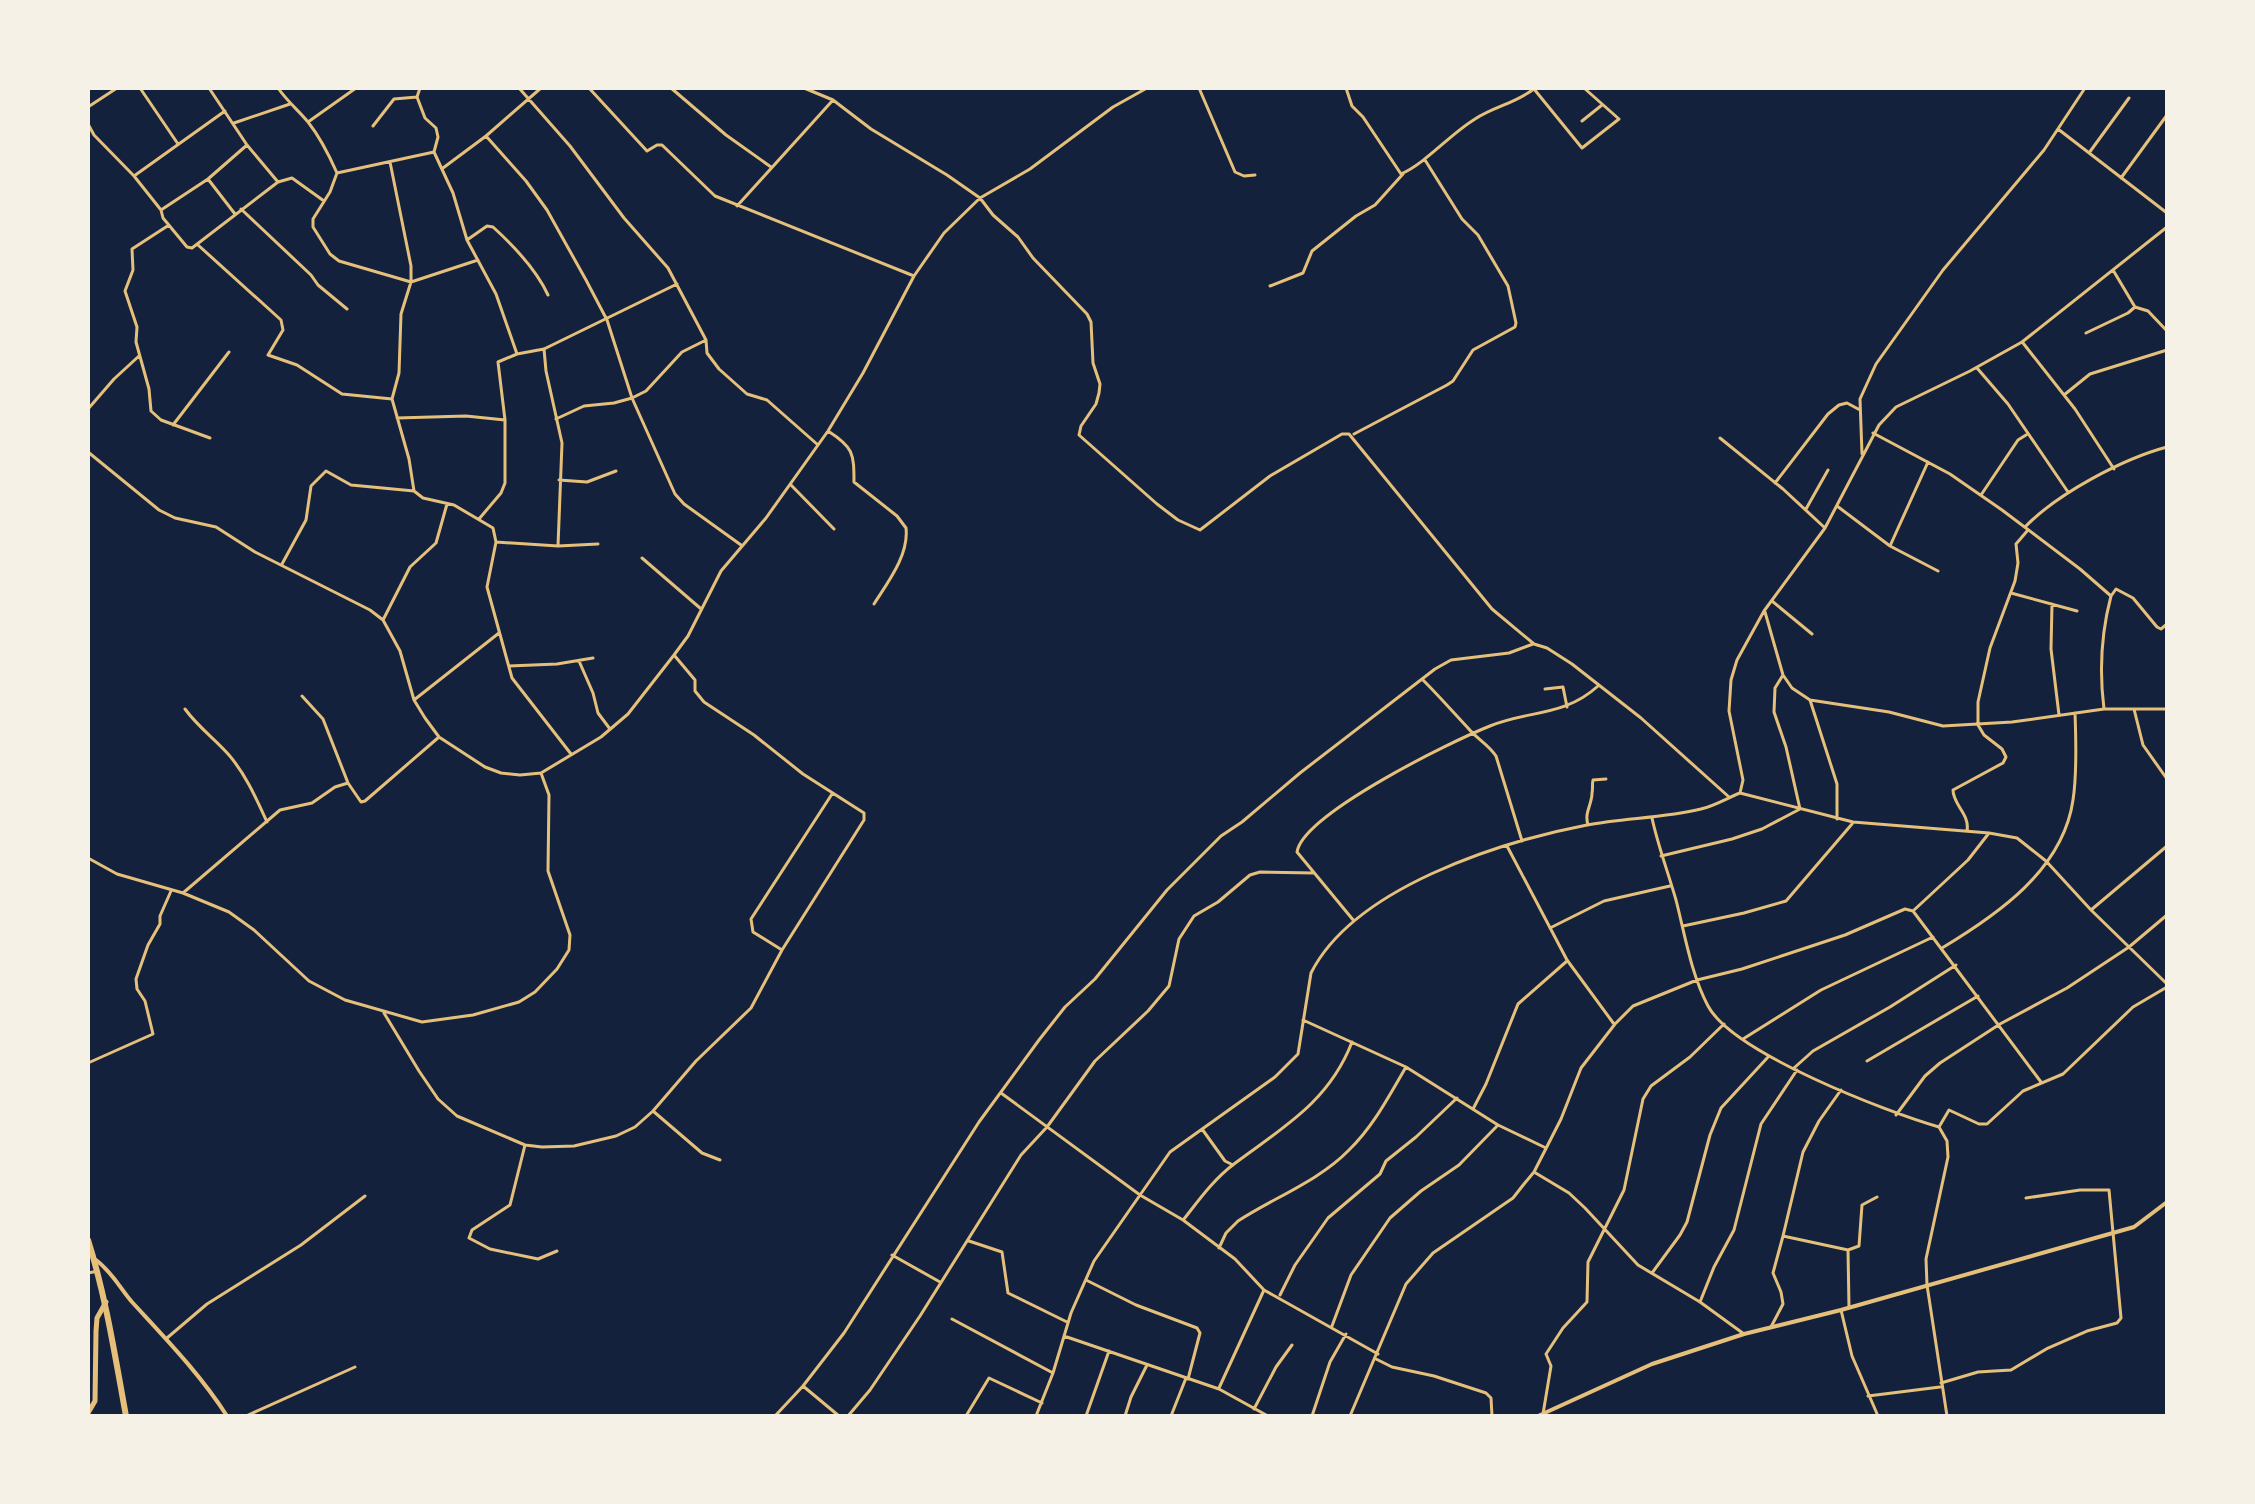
<svg xmlns="http://www.w3.org/2000/svg" width="2255" height="1504" font-family="Arial,sans-serif">
	<rect width="100%" height="100%" fill="#14213d"/>
	<g fill="none" stroke-linecap="round" stroke-linejoin="round">
		<path stroke="#e5c07b" stroke-width="3" d="M140,88L178,144
			M209,88L247,145L278,182L292,178L324,201
			M278,88C287,101 298,110 308,122C320,137 329,155 337,173L330,192L313,219V227L330,254L339,261L411,282L478,260
			M420,88L417,97L425,118L436,128L438,137L434,152L453,193L467,240L496,294L517,354
			M519,88L570,146L624,218L668,268L706,340L707,353L719,369L747,394L767,400L818,445
			M589,88L647,151L657,145H662L715,196L914,276
			M671,88L726,135L771,167
			M804,88L833,100L871,129L947,175L980,198L993,215L1018,237L1033,258L1087,314L1091,322L1093,363L1100,384L1099,393L1096,404L1081,426L1079,435L1157,504L1178,520L1200,530L1270,476L1342,434H1349L1492,609L1534,644L1547,648L1572,664L1641,718L1729,797
			M1199,88L1235,172L1244,176L1255,175
			M1346,88L1352,106L1363,117L1401,174C1426,163 1449,135 1475,119C1495,106 1517,103 1535,88
			M1534,89L1582,148L1619,119L1584,88
			M88,107L117,88
			M225,111L134,176L161,210L208,179L247,145
			M1582,121L1602,105
			M308,122L356,88
			M234,123L290,104
			M88,124L94,135L134,176
			M373,126L394,99L417,97
			M2058,129L2167,213
			M486,136L526,181L547,210L586,280L607,320L632,398L675,494L684,504L741,545
			M2089,153L2129,98
			M390,162L411,266V282L401,314L399,373L392,399L409,459L414,491L423,498L454,505L493,528L496,542L487,587L512,678L571,754
			M443,168L486,136L541,88
			M337,173L434,152
			M2121,178L2167,115
			M208,179L235,214
			M737,206L833,100
			M241,209L311,275L318,285L347,309
			M161,210L163,218L187,247L192,248L278,182
			M169,225L132,249L133,270L125,291L137,327L136,342L149,389L151,411L161,420L210,438
			M467,240L487,226L493,227C515,247 536,269 548,295
			M198,245L281,320L283,330L268,355L297,365L342,394L392,399
			M2113,270L2135,307L2148,311L2167,331
			M1270,286L1303,273L1312,251L1356,216L1375,205L1403,174
			M2086,333L2128,313L2135,307
			M2023,343L2075,409L2114,469
			M544,349L546,371L562,443L558,546
			M1977,368L2008,404L2068,492
			M2064,395L2090,374L2167,350
			M88,409L114,379L139,356
			M397,418L466,416L505,420
			M556,419L584,406L614,403L632,398L646,391L682,352L706,340
			M173,425L229,352
			M828,431C853,447 854,453 854,482L897,516L906,528C909,555 888,582 874,604
			M1873,433L1950,474L2002,510L2080,569L2111,596C2101,634 2099,670 2104,709
			M1354,434L1447,385L1453,381L1473,350L1515,327L1516,323L1508,286L1478,235L1462,219L1425,160
			M1720,438L1783,489L1825,528
			M88,452L159,510L175,518L216,527L255,552L370,610L383,620L400,651L414,700L425,718L439,737L485,767L501,773L520,775L541,773L601,737L628,714L674,655L688,636L721,571L766,518L828,431L863,373L914,276L944,233L980,198L1030,169L1113,107L1147,88
			M1862,454L1860,399L1876,364L1943,270L2044,150L2085,88
			M559,480L587,482L616,471
			M1775,483L1828,414L1839,405L1847,403L1860,410
			M791,485L834,529
			M1981,495L2018,440L2026,435
			M1837,506L1890,546L1938,571
			M1806,509L1828,470
			M479,519L501,493L505,483V420L498,362L517,354L544,349L677,284
			M2025,527C2057,494 2122,459 2167,447
			M496,542L558,546L598,544
			M1890,546L1928,462
			M642,558L700,608
			M282,564L306,520L311,486L326,471L351,485L414,491
			M2011,593L2077,611
			M2111,596L2116,589L2133,598L2157,627L2161,629L2167,624
			M1772,601L1812,634
			M2052,604L2051,649L2059,715
			M1765,612L1783,675L1792,688L1810,700L1889,712L1943,726L2012,722L2104,709H2167
			M383,620L410,567L436,543L447,504
			M579,661L593,693L598,713L610,729
			M509,666L557,664L593,658
			M1423,680C1439,696 1453,712 1468,728C1477,739 1488,744 1496,756L1522,841
			M1545,689L1563,687L1567,707
			M302,696L323,719L348,783
			M414,700L499,633
			M1810,700L1837,784V819
			M185,709C198,727 215,739 229,755C246,775 256,798 267,822
			M2134,709L2143,745L2167,779
			M1740,793L1853,822L1989,833L2017,838L2046,861L2091,910L2167,984
			M1652,818C1658,846 1668,872 1676,900C1685,935 1691,974 1708,1006C1733,1053 1887,1112 1939,1127L1947,1141L1948,1157L1926,1259L1927,1285L1947,1416
			M1588,825C1584,812 1592,805 1592,793C1593,789 1592,784 1593,780L1606,779
			M1967,831C1970,814 1953,805 1953,790L2003,763L2006,757L2002,749L1984,735L1978,725V702L1990,648L2015,581L2018,563L2016,544L2028,530
			M1507,846L1567,960L1614,1024
			M1661,856L1732,839L1762,829L1800,809L1786,747L1774,712L1775,688L1783,675
			M88,858L117,874L183,893L229,912L254,930L309,981L345,1000L422,1022L473,1015L519,1002L535,992L557,969L569,950L570,935L548,871L549,795L541,773
			M183,893L280,810L312,803L335,787L348,783L361,802L365,801L439,737
			M2091,910L2167,846
			M1913,911L2041,1082
			M1354,921L1297,852C1303,814 1452,741 1490,726C1529,710 1564,717 1598,686
			M1683,926L1744,913L1786,901L1852,824
			M1550,928L1604,901L1670,886
			M1942,948C1997,915 2063,870 2073,800C2077,775 2076,739 2075,713
			M782,950L753,932L751,919L832,794
			M384,1013L419,1071L438,1099L457,1116L525,1145L542,1147L574,1146L616,1136L635,1127L653,1111L696,1061L751,1008L782,950L864,820V813L803,774L754,735L704,702L695,691V680L674,655
			M1303,1020L1406,1067L1498,1125L1546,1148
			M1743,1039L1821,990L1933,937
			M1867,1061L1978,996
			M88,1063L153,1034L145,1001L137,989L136,979L148,945L160,924V916L171,891
			M1794,1068L1813,1051L1890,1007L1956,965
			M1001,1093L1140,1195L1183,1220L1235,1259L1264,1290L1378,1354
			M1473,1109L1486,1084L1518,1004L1567,961
			M653,1111L702,1153L720,1160
			M1896,1115L1925,1076L1940,1063L2000,1024L2067,988L2129,947L2167,915
			M1939,1127L1949,1110L1979,1124H1987L2023,1091L2063,1074L2133,1007L2167,987
			M1202,1129L1225,1161L1233,1165
			M525,1145L510,1205L472,1230L469,1238L490,1249L538,1259L557,1251
			M1534,1172L1569,1193L1585,1208L1638,1265L1700,1302L1744,1334
			M1184,1219C1199,1200 1214,1179 1234,1164C1282,1128 1329,1102 1352,1042
			M1783,1236L1803,1152L1819,1121L1841,1090
			M969,1241L1002,1252L1008,1293L1067,1322
			M1219,1248L1226,1233L1238,1221C1273,1198 1319,1181 1349,1150C1373,1127 1389,1096 1406,1067
			M892,1255L940,1282
			M88,1273L98,1271
			M1652,1273L1680,1235L1687,1222L1710,1135L1721,1108L1769,1056
			M1086,1280L1136,1305L1197,1328L1200,1333L1188,1379
			M1280,1295L1295,1265L1328,1218L1380,1174L1386,1161L1416,1137L1457,1098
			M1700,1302L1714,1267L1734,1230L1761,1124L1797,1070
			M1849,1307L1848,1250L1859,1246L1862,1205L1877,1197
			M1841,1310L1852,1356L1878,1416
			M952,1319L1053,1373
			M1332,1326L1351,1275L1390,1218L1421,1191L1459,1165L1498,1125
			M1771,1327L1783,1304L1781,1292L1773,1273L1783,1236L1848,1250
			M1064,1336L1219,1389L1268,1416
			M167,1338L207,1304L301,1245L365,1196
			M1376,1359L1392,1367L1434,1376L1486,1393L1491,1398L1492,1416
			M1941,1383L1978,1372L2011,1370L2048,1348L2087,1331L2117,1323L2121,1318L2109,1190H2080L2026,1198
			M803,1386L839,1416
			M1219,1388L1264,1290
			M1868,1396L1940,1387
			M1254,1409L1276,1367L1292,1345
			M1543,1414L1551,1366L1546,1354L1563,1328L1587,1302L1588,1262L1624,1190L1643,1099L1651,1086L1690,1057L1724,1024
			M246,1416L355,1367
			M775,1416L803,1386L844,1333L979,1122L1039,1040L1065,1007L1095,979L1167,890L1221,836L1242,822L1300,773L1435,669L1451,660L1509,653L1533,644
			M848,1416L870,1390L920,1316L1021,1155L1047,1127L1095,1061L1148,1011L1169,986L1179,939L1194,916L1218,902L1250,875L1260,872L1314,873
			M966,1416L989,1378L1042,1403
			M1036,1416L1053,1373L1071,1313L1094,1261L1170,1152L1275,1077L1298,1054L1311,973C1354,888 1499,842 1587,825C1625,818 1664,818 1701,809C1715,806 1727,798 1740,793L1743,780L1729,711L1731,680L1737,660L1764,611L1825,528L1879,425L1896,407L1970,371L2022,342L2167,227
			M1086,1416L1109,1351
			M1125,1416L1131,1397L1147,1365
			M1171,1416L1186,1378
			M1312,1416L1330,1362L1346,1334
			M1350,1416L1406,1284L1433,1253L1513,1198L1524,1184L1534,1172L1561,1119L1581,1068L1615,1024L1633,1006L1697,980L1742,969L1845,935L1905,909L1913,911L1968,860L1989,833"/>
		<path stroke="#e5c07b" stroke-width="4" d="M96,1260C112,1272 120,1288 132,1302C166,1339 200,1374 227,1416
			M1538,1416L1652,1364L1744,1334L1841,1310L2134,1227L2167,1202"/>
		<path stroke="#e5c07b" stroke-width="5" d="M88,1413L95,1401L96,1331L97,1318L106,1302"/>
		<path stroke="#e5c07b" stroke-width="6" d="M88,1240C106,1297 115,1356 126,1416"/>
	</g>
	<rect width="2255" height="1504" fill="none" stroke="#f6f1e7" stroke-width="180"/>
</svg>
